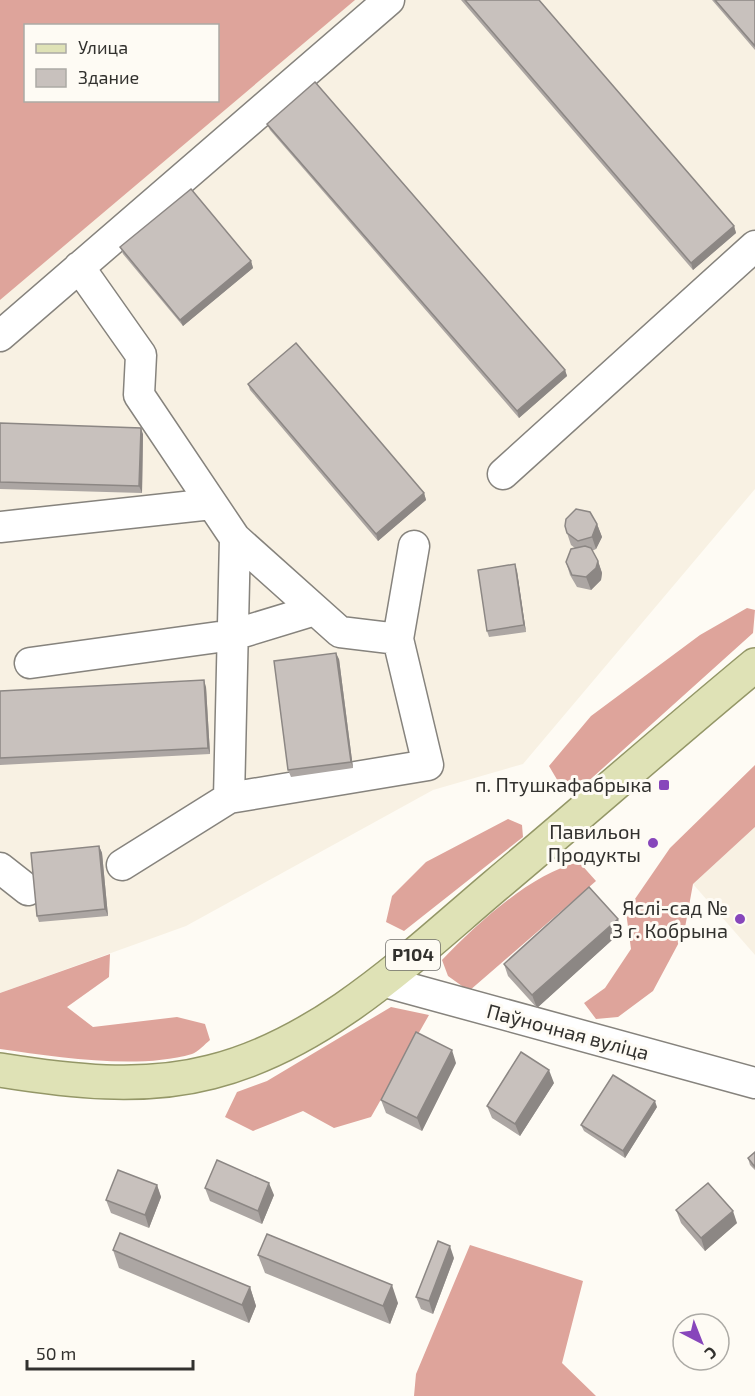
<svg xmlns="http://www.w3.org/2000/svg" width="755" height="1396" font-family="'Exo 2',sans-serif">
	<rect width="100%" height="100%" fill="#fefbf4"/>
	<path fill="#f8f1e3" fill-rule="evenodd" d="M0,0H755V489L523,764L433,790L186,926L0,993ZM26,26H218V100H26Z
		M755,827V955L693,884Z"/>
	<path fill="#dea49b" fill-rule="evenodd" d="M0,0H355L0,300ZM26,26H218V100H26Z
		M747,608L755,610L753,633L583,786L559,783L549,766L591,716L700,635Z
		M755,765V827L693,884L684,933L653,991L618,1017L596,1019L584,1003L605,988L631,949L626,912L670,848Z
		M508,819L522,825L523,837L404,931L386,922L392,896L426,862Z
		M579,862L596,881L469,991L448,976L442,960C477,924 530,874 579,862Z
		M110,954L109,977L67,1007L93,1027L177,1017L205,1024L210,1040C205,1044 198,1052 192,1054C137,1070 57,1057 0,1049V993Z
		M391,1007L429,1015L371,1117L334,1128L303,1111L253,1131L225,1117L237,1092L267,1081Z
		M470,1245L583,1281L562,1363L596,1396H414L416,1374Z"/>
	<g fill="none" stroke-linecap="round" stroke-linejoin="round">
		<defs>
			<path id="minor" d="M79,267L141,355L139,395L235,538L340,632L398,639L428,765L229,798L122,865
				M0,336L389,0
				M503,474L755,246
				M0,527L212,504
				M398,639L414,546
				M30,663L233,635L315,610
				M229,798L235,538
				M0,868L28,890
				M382,981L755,1083"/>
			<path id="major" d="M0,1070C69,1081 142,1090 211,1072C323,1044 411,957 496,885C583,812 668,737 755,665"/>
		</defs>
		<use href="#minor" stroke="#86837d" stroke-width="33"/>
		<use href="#major" stroke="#949767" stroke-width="36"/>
		<use href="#minor" stroke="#fff" stroke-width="30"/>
		<use href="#major" stroke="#dfe2b6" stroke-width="33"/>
	</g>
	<path fill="#aca6a3" d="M461,0H539L734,226L736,233L693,270Z
		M712,0H755V50Z
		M267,124L565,370L567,376L519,418L270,130Z
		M120,247L251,261L253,268L183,326L123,254Z
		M248,384L424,493L426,500L378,541L250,390Z
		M0,423L143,434L142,493L0,489Z
		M597,524L602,537L596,549L592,551L598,561L602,573L601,580L591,590L577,587L570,575L566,562L575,548L571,545L567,533Z
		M517,571L526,632L489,637L487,631Z
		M339,659L353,768L291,777L288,770Z
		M206,687L210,754L0,765V691Z
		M99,846L102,853L108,916L39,922L37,916Z
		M622,931L537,1008L508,976L504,964Z
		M456,1063L422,1131L386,1113L381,1100Z
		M554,1083L520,1136L492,1118L487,1106Z
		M657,1107L625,1158L584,1131L581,1125Z
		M755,1152V1170L750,1165L748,1158Z
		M157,1185L161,1197L149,1228L111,1213L106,1200Z
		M205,1188L274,1195L262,1224L210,1201Z
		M676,1210L737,1223L705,1251L681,1223Z
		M113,1250L250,1287L256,1306L249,1323L119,1268Z
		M258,1255L398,1303L390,1324L265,1273Z
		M454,1258L433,1314L421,1309L416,1297Z"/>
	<path fill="#8c8784" d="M734,226L736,233L693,270L691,263Z
		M251,261L253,268L183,326L180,320Z
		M565,370L567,376L519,418L517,411Z
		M141,428L143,434L142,493L139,486Z
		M424,493L426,500L378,541L376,534Z
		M597,524L602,537L596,549L592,537Z
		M598,561L602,573L601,580L591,590L586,577Z
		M515,564L517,571L526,632L524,625Z
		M336,653L339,659L353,768L351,762Z
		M204,680L206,687L210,754L208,748Z
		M99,846L102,853L108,916L105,909Z
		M618,919L622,931L537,1008L532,995Z
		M452,1050L456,1063L422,1131L417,1118Z
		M549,1070L554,1083L520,1136L515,1124Z
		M655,1101L657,1107L625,1158L623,1151Z
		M269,1183L274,1195L262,1224L258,1211Z
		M157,1185L161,1197L149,1228L145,1215Z
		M733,1211L737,1223L705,1251L701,1238Z
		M450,1246L454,1258L433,1314L429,1301Z
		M392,1285L398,1303L390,1324L383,1306Z
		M250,1287L256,1306L249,1323L242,1305Z"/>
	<path fill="#c8c1bd" stroke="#8c8784" stroke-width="1.5" d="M465,0H539L734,226L691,263Z
		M715,0H755V46Z
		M315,82L565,370L517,411L267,124Z
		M191,189L251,261L180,320L120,247Z
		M296,343L424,493L376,534L248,384Z
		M0,423L141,428L139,486L0,482Z
		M576,509L590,512L597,524L592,537L578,541L567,533L565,526L566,519Z
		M585,546L591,548L598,561L596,568L586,577L572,575L566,562L571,549Z
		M515,564L524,625L487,631L478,570Z
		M336,653L351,762L288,770L274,661Z
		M204,680L208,748L0,758V691Z
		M99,846L105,909L37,916L31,853Z
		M589,887L618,919L532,995L504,964Z
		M416,1032L452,1050L417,1118L381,1100Z
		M521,1052L549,1070L515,1124L487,1106Z
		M613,1075L655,1101L623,1151L581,1125Z
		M755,1152V1167L748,1158Z
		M217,1160L269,1183L258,1211L205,1188Z
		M118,1170L157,1185L145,1215L106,1200Z
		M708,1183L733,1211L701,1238L676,1210Z
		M120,1233L250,1287L242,1305L113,1250Z
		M267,1234L392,1285L383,1306L258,1255Z
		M438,1241L450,1246L429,1301L416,1297Z"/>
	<g fill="#8746bb" stroke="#fefbf4" stroke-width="2">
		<rect x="658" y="779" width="12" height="12" rx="3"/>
		<circle cx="653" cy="843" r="6"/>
		<circle cx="740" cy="919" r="6"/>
	</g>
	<g text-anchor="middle" stroke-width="6" stroke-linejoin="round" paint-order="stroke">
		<rect fill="#fefbf4" stroke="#6f6e69" stroke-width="1.5" x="386" y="940" width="54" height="30" rx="4.5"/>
		<g font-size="18" font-weight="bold" fill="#32312e">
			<text x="413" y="961">Р104</text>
		</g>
		<g font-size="20" fill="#32312e" stroke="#fefbf4" text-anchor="end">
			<text x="652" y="792">п. Птушкафабрыка</text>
			<text x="641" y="839">Павильон<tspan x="641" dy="23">Продукты</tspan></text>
			<text x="728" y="915">Яслі-сад №<tspan x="728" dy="23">3 г. Кобрына</tspan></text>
		</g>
		<g font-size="20" fill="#32312e" stroke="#fefbf4">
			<text transform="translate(568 1032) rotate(15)" y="7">Паўночная вуліца</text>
		</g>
	</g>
	<rect x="24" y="24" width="195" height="78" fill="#fefbf4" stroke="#acaaa5" stroke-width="1.5"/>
	<rect x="36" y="44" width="30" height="9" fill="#dfe2b6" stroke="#acaaa5" stroke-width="1.5"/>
	<text x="78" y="54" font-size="18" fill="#32312e">Улица</text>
	<rect x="36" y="69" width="30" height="18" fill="#c8c1bd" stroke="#acaaa5" stroke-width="1.5"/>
	<text x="78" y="84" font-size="18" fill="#32312e">Здание</text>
	<g transform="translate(701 1342) rotate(138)"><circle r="28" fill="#fefbf4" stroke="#acaaa5" stroke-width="1.5"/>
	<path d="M0-4.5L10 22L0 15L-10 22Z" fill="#8746bb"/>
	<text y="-9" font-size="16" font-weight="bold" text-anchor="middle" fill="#32312e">С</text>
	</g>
	<path d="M27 1360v9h166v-9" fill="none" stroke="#32312e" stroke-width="3"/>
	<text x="36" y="1360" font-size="18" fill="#32312e" stroke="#fefbf4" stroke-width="4.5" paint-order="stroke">50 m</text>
</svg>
